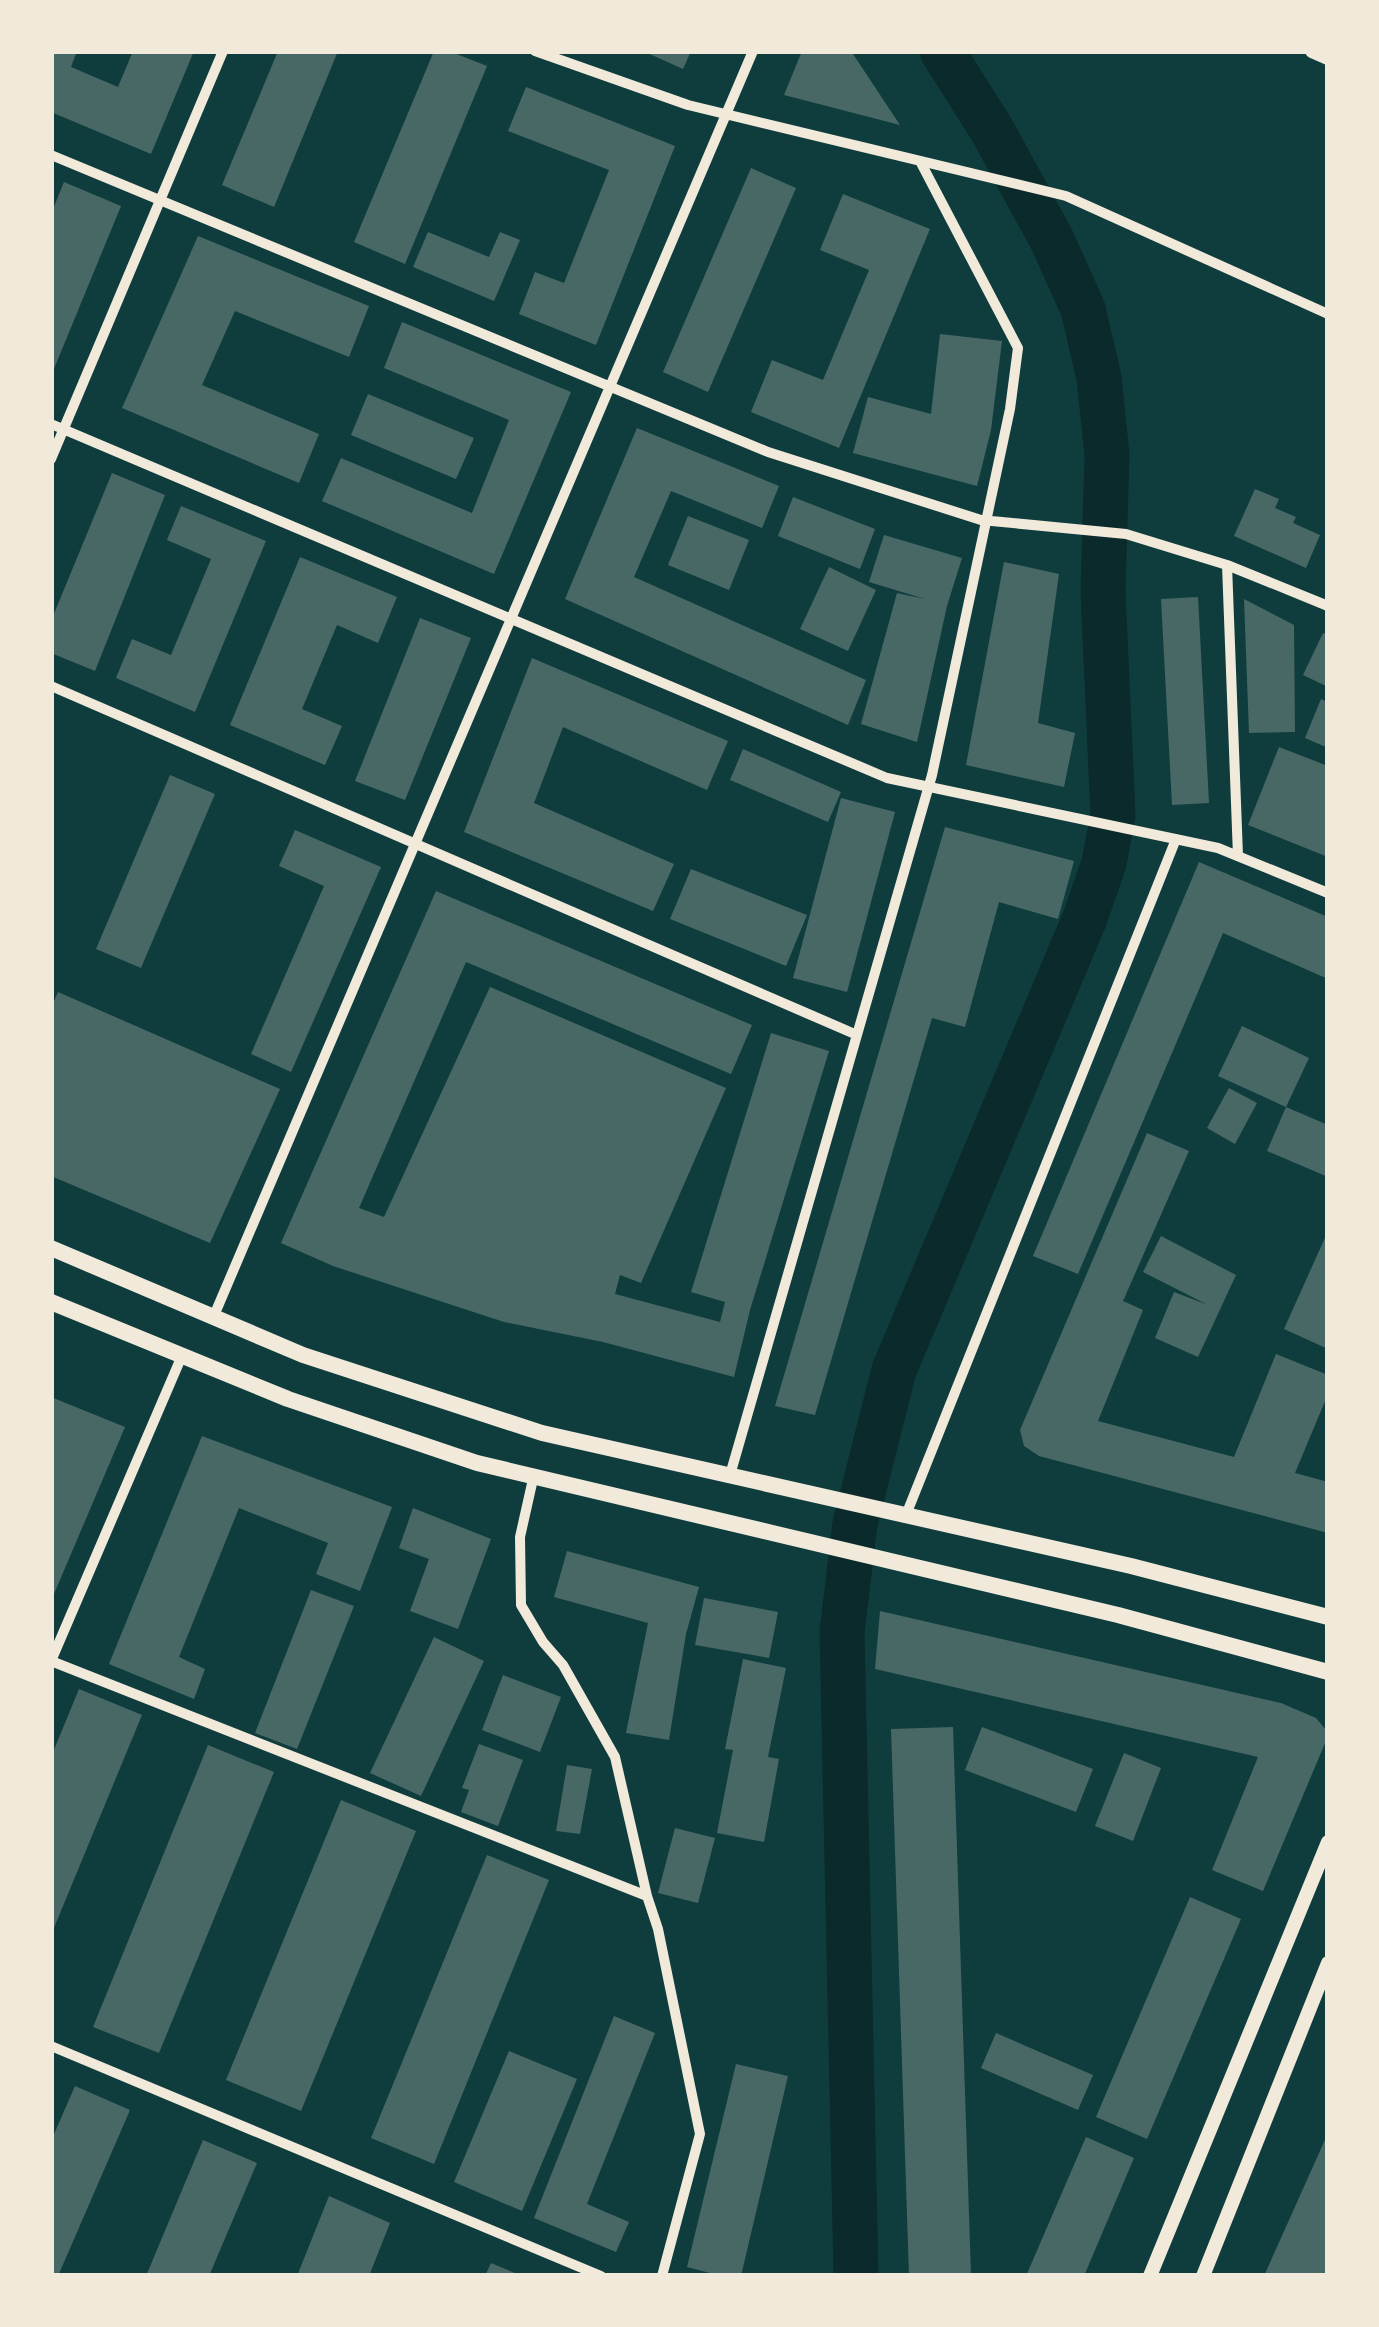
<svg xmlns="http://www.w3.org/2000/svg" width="1379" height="2327" font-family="Barlow,sans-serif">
	<rect width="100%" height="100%" fill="#0f3d3e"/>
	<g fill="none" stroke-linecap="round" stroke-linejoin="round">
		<path stroke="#0a2a2b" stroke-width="45" d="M856,2276L842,1632L855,1524L894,1370L1085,918L1104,863L1113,815L1103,592L1107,455L1099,378L1083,309L1052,240L992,130L942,51"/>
	</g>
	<path fill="#486865" d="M51,51H77L71,67L118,87L133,51H194L151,154L51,112Z
		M278,51H338L274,207L222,185Z
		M434,51H449L487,66L405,264L354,242Z
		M643,51H691L683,69Z
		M802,51H851L900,125L784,95Z
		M526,87L675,146L596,345L519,314L535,272L564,283L609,170L508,131Z
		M751,168L796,188L708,392L663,372Z
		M64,182L121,206L51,376V214Z
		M843,194L930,229L839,448L751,412L772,360L823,380L869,270L820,250Z
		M428,232L489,257L500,232L520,240L494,301L413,267Z
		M198,236L369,306L349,357L235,311L202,385L319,434L299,483L122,408Z
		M402,322L571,392L494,574L322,501L341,458L472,513L509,420L384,368Z
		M940,334L1002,341L991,430L977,486L853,453L868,397L931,414Z
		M368,394L474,438L456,479L351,435Z
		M637,428L779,486L762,528L671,491L634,577L866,680L848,725L565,599Z
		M112,473L165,495L95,671L51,653V621Z
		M1255,489L1279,499L1275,508L1296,517L1293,523L1320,535L1306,568L1234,536Z
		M793,497L875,529L860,569L778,536Z
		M181,506L266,541L195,712L116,678L132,639L171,655L211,559L167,540Z
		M688,516L749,540L729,590L668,565Z
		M884,535L962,558L947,606L917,742L861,724L897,593L925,599L869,582Z
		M300,557L397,597L378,643L337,625L302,709L342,726L325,765L230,725Z
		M1004,562L1059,574L1038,723L1075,733L1064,787L966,765Z
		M829,567L876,590L848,651L800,629Z
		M1198,597L1209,803L1172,805L1161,599Z
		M1244,599L1294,625L1295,732L1249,733Z
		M420,618L471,638L405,800L355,781Z
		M1323,633L1328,635V687L1303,675Z
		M532,658L728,741L707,790L563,727L534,803L674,864L653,911L464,832Z
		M1321,699L1328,702V748L1305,738Z
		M1279,747L1328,766V857L1248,825Z
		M743,749L841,792L828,822L730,780Z
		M170,775L215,794L141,968L96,949Z
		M841,798L895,812L847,992L793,978Z
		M945,827L1074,861L1058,919L999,902L965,1027L932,1018L815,1415L775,1406Z
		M295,830L381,867L291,1072L251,1054L324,886L279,866Z
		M1199,862L1328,917V979L1223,933L1078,1274L1033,1256Z
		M691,869L807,915L786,966L670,919Z
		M436,891L752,1025L731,1074L466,962L359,1208L384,1217L490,987L726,1088L641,1283L620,1275L615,1294L720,1322L725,1302L691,1292L771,1033L829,1051L750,1310L734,1377L603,1342L504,1322L333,1266L281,1243Z
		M58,992L280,1089L210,1243L51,1176V1008Z
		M1242,1026L1309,1058L1286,1107L1218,1076Z
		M1229,1088L1257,1103L1235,1144L1207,1128Z
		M1286,1107L1328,1125V1177L1267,1151Z
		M1147,1133L1189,1151L1123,1301L1143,1310L1098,1421L1234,1457L1276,1354L1328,1375V1394L1295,1473L1328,1482V1533L1039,1456L1024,1446L1020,1430Z
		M1328,1231V1349L1284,1329Z
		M1161,1236L1236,1275L1198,1357L1155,1338L1174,1292L1208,1305L1143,1272Z
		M51,1397L125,1427L51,1601Z
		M202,1436L392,1507L360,1591L316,1574L328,1543L239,1508L179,1657L205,1669L194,1699L109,1664Z
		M413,1508L491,1539L458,1629L410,1611L429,1559L399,1548Z
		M567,1551L699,1587L686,1634L669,1740L626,1733L648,1623L554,1597Z
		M311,1590L354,1606L297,1749L255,1733Z
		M704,1598L778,1612L769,1658L695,1645Z
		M880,1611L1281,1703L1316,1718L1326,1730L1325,1743L1263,1891L1212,1870L1258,1757L875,1669Z
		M434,1637L484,1661L421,1796L370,1773Z
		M743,1659L786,1668L768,1757L779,1759L764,1842L717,1833L733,1750L725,1749Z
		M503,1675L561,1697L540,1752L482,1730Z
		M79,1689L142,1715L51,1935V1757Z
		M953,1727L971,2276H909L891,1729Z
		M982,1727L1093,1769L1076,1812L965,1770Z
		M479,1744L523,1760L498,1826L461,1812L469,1790L462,1788Z
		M208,1745L274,1772L159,2053L93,2027Z
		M1124,1753L1161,1768L1133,1841L1095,1826Z
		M567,1765L592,1769L580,1834L556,1831Z
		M341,1800L416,1831L301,2111L226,2080Z
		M675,1828L715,1838L698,1903L658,1893Z
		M487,1855L549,1880L434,2164L371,2138Z
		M1190,1897L1241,1919L1147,2139L1096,2117Z
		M614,2016L655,2033L587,2204L629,2222L616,2252L534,2218Z
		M996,2033L1093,2075L1078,2110L981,2068Z
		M509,2051L577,2079L522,2211L454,2182Z
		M736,2064L788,2076L741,2276H721L687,2267Z
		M75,2086L130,2110L58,2276H51V2141Z
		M1328,2133V2271L1326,2276H1264Z
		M1086,2137L1134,2158L1084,2276H1026Z
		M203,2140L257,2163L209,2276H146Z
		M329,2196L390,2223L369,2276H297Z
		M491,2263L522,2276H485Z"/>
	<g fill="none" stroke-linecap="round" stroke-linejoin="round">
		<path stroke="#f1e9da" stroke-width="10" d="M535,51L688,105L1066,196L1328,314
			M51,155L768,452L981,520L1126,534L1227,565L1328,606
			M51,424L887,778L1218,848L1328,893
			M51,459L223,51
			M1227,565L1238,856
			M51,686L857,1035
			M213,1318L753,51
			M730,1475L932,775L1010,409L1018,348L921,163
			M533,1479L520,1537L521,1605L543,1642L563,1665L615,1757L647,1896L658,1929L700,2134L662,2276
			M906,1515L1176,839
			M51,1661L647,1896
			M51,1661L181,1358
			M51,2046L601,2276"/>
		<path stroke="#f1e9da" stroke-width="14" d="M1312,51L1328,58
			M1150,2276L1328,1842
			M1203,2276L1328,1963"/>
		<path stroke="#f1e9da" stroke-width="16" d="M51,1248L303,1355L542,1433L1131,1566L1328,1617
			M51,1302L288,1399L477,1463L1118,1615L1328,1672"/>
	</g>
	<rect width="1379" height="2327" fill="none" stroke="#f1e9da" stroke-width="108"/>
</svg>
